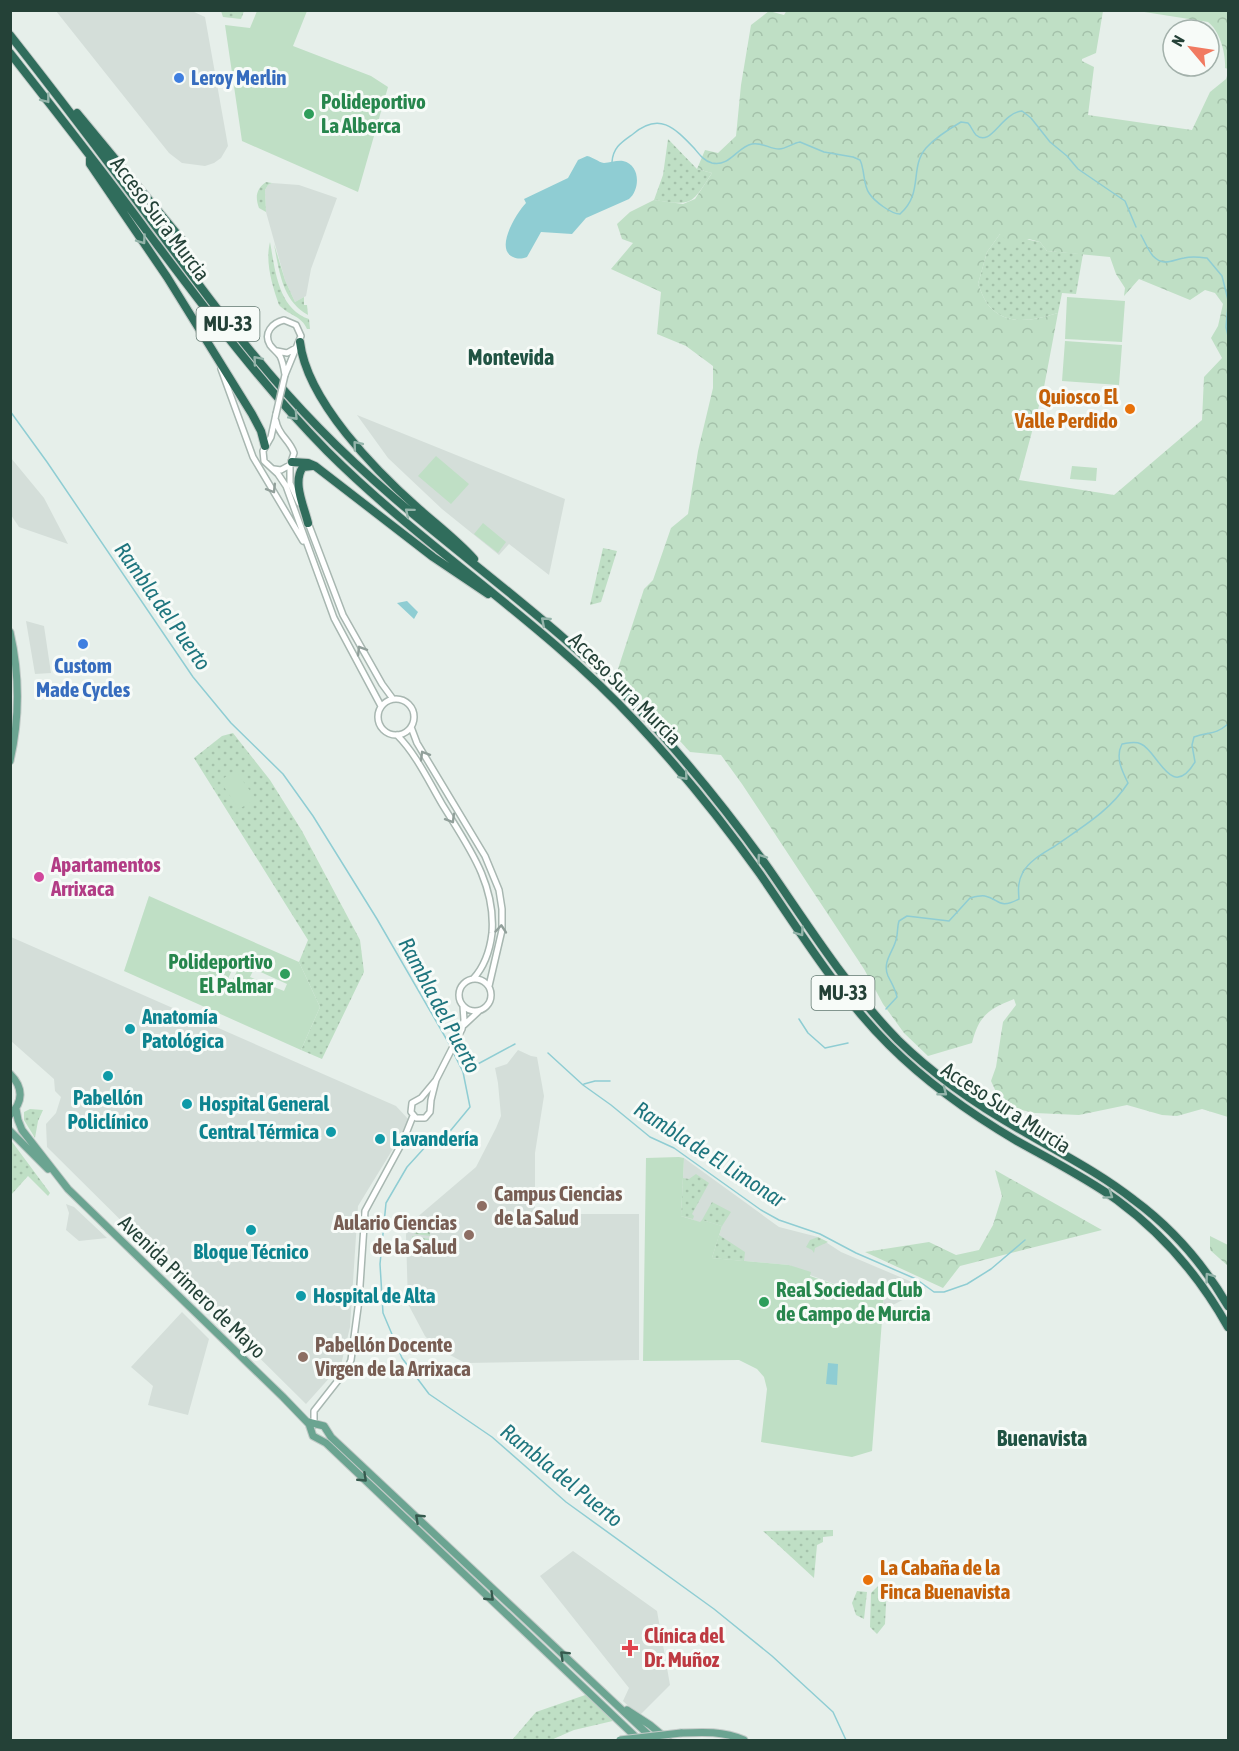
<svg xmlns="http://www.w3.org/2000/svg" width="1239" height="1751" font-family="'Asap Condensed',sans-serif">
	<defs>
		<pattern id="green-dots" width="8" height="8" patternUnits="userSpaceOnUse" patternTransform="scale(1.5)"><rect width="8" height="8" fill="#bfdfc5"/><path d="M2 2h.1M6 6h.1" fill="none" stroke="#a4c1aa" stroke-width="1.8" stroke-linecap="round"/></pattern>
		<pattern id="forest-crowns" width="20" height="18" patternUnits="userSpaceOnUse" patternTransform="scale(1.5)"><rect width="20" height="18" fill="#bfdfc5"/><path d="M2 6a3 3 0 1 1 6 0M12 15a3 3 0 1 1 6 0" fill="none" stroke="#a4c1aa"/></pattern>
	</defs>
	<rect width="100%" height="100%" fill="#e6efea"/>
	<path fill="#d4ded9" d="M192,11L205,17L228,146L221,158L214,163L205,166L182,163L169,153L56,11Z
		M272,183L299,185L337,198L311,269L306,296L295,302L285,280L266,212L265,190L268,185Z
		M357,415L565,499L549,575L509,544L499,555L442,509L388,458Z
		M11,458L44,498L68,544L19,527L11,515Z
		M26,621L44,626L51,673L35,674Z
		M11,937L396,1106L410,1121L358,1206L350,1327L341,1365L306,1404L47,1147L46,1124L56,1113L61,1097L55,1091L54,1079L11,1041Z
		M518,1050L531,1056L537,1057L544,1096L535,1153V1210L538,1213L543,1214H639V1360L465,1363L435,1347L425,1336L408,1304L406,1235L408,1225L476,1167L496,1128L501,1116L498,1083L495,1068L507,1064Z
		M684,1158L779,1227L818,1237L841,1252L926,1288L883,1310L884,1294L851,1290L810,1275L789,1265L712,1258L722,1226L701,1223L681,1216Z
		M66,1204L74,1207L107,1238L79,1241L66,1230L69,1213Z
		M182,1312L209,1339L188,1415L148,1405L153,1386L131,1367Z
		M573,1551L657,1611L670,1685L639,1716L623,1701L629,1688L540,1576Z"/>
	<path fill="url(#green-dots)" d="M221,11V10L244,11L241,19L223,17Z
		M668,139L697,169L712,173C691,205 693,206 654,200L663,175Z
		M266,182L272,183L268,185L265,190L266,212L259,208C255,197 256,189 266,182Z
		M1000,234L1040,242L1047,251L1083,254L1076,294L1062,293L1058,313C1035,320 1007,327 989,306C984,300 981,291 978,284L987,252Z
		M270,242C275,269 278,309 309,319L310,329H307C302,316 288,315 279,305C272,285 265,262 270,242Z
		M274,244L285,280L295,302L304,297V305H307L308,315C282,301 279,270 274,244Z
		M603,548L617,551L601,602L590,605Z
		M233,733L270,780L302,831L360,940L364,972L322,1059L301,1050L320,1007L299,962L308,940L194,758L222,736Z
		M30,1109L43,1110L38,1121L35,1138L24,1120V1112Z
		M10,1139L50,1193L48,1196L28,1176L11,1195Z
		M696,1174L709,1183L692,1214L694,1216L693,1219L681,1216L683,1178L689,1179Z
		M712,1202L731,1212L722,1226L702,1220Z
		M430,1219V1236L414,1234L420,1227Z
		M719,1235L745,1252L744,1261L712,1258Z
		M412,1236L430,1239L431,1245L412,1244Z
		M818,1237L828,1242L815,1248L814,1253L812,1250L806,1247L810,1240Z
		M833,1530V1536L823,1537V1542L817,1545L814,1578L763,1531Z
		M880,1584L887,1585L885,1624L877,1634L870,1627L871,1593Z
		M857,1591L867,1592L864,1619L856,1615L852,1603Z
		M591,1693L617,1720L574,1730L551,1740H512L536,1712Z"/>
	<path fill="url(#forest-crowns)" fill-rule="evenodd" d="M787,10L1103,11L1096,53L1082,59V61L1094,67L1088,115L1192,130L1210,92L1226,79L1228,73V1117L1202,1109L1177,1116L1162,1115L1127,1105L1079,1115L1035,1113L1017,1109L998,1096L991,1081L996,1067L1003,1022L1016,1005L1014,999C989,1009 979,1015 972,1043L928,1056L904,1033L883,1004L864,969L742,784L721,755L690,752L617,672L644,589L653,580L671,528L688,514L698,451L713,388V366L686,346L657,334L661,292L611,269L633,243L622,239L617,224L630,212L654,200L683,204L695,199L712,173L697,169L705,150L718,153L736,136L741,85L751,25L769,11L784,15ZM1000,234L1012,247L1029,239L1040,242L1047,251L1110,257L1116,274L1125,288L1124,296L1139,279L1190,300L1205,290L1215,293L1223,304L1218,326L1211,338L1222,358L1204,377L1202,420L1114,495L1019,480L1044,387L1058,313C1035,320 1007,327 989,306C984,300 981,291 978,284L987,252Z
		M1138,11H1228V69L1225,68C1226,54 1220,31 1208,22Z
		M995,1170L1102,1230L960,1266L943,1288L865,1252L929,1242L956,1255L979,1250L993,1225L1002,1196Z
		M1210,1236L1228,1245V1266L1210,1250Z"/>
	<path fill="#bfdfc5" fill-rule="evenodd" d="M257,11H307L293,46L371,76L388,87L358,192L242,141L225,25L250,28Z
		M1067,297L1125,301L1122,342L1065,339Z
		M1065,341L1122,345L1119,385L1062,381Z
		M436,456L469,484L451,504L418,476Z
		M1072,466L1097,468L1096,481L1070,479Z
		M483,523L506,542L498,553L474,534Z
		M235,770L256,799L239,809L220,781Z
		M149,896L299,962L320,1007L301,1050L124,971ZM238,957L243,959L231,983L227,981ZM254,969L287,984L284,991L250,977Z
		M679,1157L684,1158L681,1216L700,1222L702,1220L722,1226L712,1258L789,1265L811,1272L810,1276L851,1290L884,1294L872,1451L852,1457L761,1442L767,1389L764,1377L757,1369L739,1360L643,1361L646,1158Z"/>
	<path fill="#8fcdd3" d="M587,156C593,157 598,162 604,163C610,163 617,160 623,161C641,165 640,190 629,199L586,218L572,234L541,232L527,257C521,259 518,259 513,257C494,249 517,212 526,203L524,199L568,178L578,160Z
		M407,601L418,612L414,619L397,603Z
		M828,1363L838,1364L837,1385L826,1384Z"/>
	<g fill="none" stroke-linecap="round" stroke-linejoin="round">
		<path stroke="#8fcdd3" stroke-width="1.5" d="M612,162C613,147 622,142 633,134C659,112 674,127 694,148C699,154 704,161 712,163C730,167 737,147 752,144C762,142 770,149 779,149C786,149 793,143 800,142L824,152L853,157L860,160C865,170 863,185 869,193C874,201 891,214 900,214C924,193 909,168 926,148C935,138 949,129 961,122L968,123C971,126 973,132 976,135C991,148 1001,113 1022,111L1031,118L1050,142L1067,156L1078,169L1125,201L1136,227
			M1141,235C1145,242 1148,250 1153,256C1164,267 1172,260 1184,258C1192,256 1199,257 1207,258L1222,276L1228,300
			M1228,305L1226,327L1228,336
			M10,411L47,462L193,677L231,723L283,774L313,816L377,919L451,1047
			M886,1009L897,997C895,988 892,984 888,976C882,962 893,952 896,940C898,934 897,927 899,921L907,916L949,921L970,898C974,897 981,895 985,896C1000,899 998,910 1019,899C1018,889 1018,881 1023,872C1030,860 1044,853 1055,846C1082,827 1110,811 1128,783C1122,771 1115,757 1122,744C1129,743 1135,741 1141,744C1158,751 1171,802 1195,762L1192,745L1194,737C1209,731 1214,736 1228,724
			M799,1019L808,1033L825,1048L848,1043
			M453,1052L463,1072L470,1107L451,1130L427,1145L407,1167L386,1203L380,1264L383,1313L402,1358L429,1394L492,1437L566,1502L714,1609L772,1656L833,1712L846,1740
			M548,1053L583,1085L611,1105L650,1137L674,1148L761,1210L779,1220L820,1234L856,1253L916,1279L934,1292H944L967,1284L991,1269L1025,1240
			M463,1072L515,1044
			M584,1084L595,1081H610"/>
		<defs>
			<path id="minor" d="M284,320L296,325L301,336L285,375C284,369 283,362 280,356C277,352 273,349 270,345C263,333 272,323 284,320Z
				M277,351L287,353L296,348
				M221,369L253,457L303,541
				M276,414L271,437L263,451L264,461L278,474L286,486L334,618L381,706
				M290,465V483L299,503
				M274,469L281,470L290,465L294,453C290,440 278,435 276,421
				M307,520L343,615L382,684L393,699
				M378 717a18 18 0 1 1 36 0a18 18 0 1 1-36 0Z
				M411,727L417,743L485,856L499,890L502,909V930L489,986
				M397,735C416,754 428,780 442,804C467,845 496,883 492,933C490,950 485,966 473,979
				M459 995a16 16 0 1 1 32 0a16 16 0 1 1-32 0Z
				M464,1025L479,1011
				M436,1080L431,1100L430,1112L425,1118H416L411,1112L412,1103L421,1098L436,1080L462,1029L464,1020L463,1006
				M314,1425V1411L347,1369L351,1360L359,1300L365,1211L403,1141L413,1116"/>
			<path id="major" d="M10,632C20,676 20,717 10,761
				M10,1074C24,1088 23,1102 10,1115
				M16,1109L18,1120L22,1130L68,1189L283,1397L309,1424L313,1436L326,1443L639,1740
				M10,1131L48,1169
				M308,1422L324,1426L331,1437L654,1740
				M627,1710L650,1725L668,1740
				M681,1733C703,1732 723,1731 744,1740"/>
			<path id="highway" d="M10,35C58,96 105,158 151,220C204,292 256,364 319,428C421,533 546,609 646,717C690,765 731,816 769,869C810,928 848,989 898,1040C937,1078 981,1108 1028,1134C1064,1155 1101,1174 1134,1200C1172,1228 1204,1265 1228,1306
				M10,53C56,112 102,170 146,230C204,307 260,383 327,451C424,548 542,621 636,722C681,770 722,821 760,874C801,933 838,994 889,1045C927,1083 971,1114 1017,1141C1051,1160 1086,1178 1117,1200C1163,1234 1200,1277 1228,1327
				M77,113L182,240
				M90,159V164L167,277L252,414L261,431L265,446
				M300,342C307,401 376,471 419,509C437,525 457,540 474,559
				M292,462L308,463L315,466L433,557L488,594
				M308,523C304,506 292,482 303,467L312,466"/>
		</defs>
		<use href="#minor" stroke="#a8b7b1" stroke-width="8"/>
		<use href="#major" stroke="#c2cac7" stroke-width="9"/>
		<use href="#highway" stroke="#c2cac7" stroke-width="10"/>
		<use href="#minor" stroke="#fff" stroke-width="5"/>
		<use href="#major" stroke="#6ba491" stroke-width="7"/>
		<use href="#highway" stroke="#306d5c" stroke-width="8"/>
		<defs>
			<path id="minor-bridge" d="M276,414L285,375"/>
			<path id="major-bridge" d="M620,1740L681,1733"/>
		</defs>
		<use href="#minor-bridge" stroke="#a8b7b1" stroke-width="8" stroke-linecap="butt"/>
		<use href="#major-bridge" stroke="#c2cac7" stroke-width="9" stroke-linecap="butt"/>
		<use href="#minor-bridge" stroke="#fff" stroke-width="5"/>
		<use href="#major-bridge" stroke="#6ba491" stroke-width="7"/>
	</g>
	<defs><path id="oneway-chevron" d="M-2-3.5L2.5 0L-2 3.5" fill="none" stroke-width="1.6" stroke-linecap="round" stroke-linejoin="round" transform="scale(1.5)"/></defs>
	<g stroke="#94b4aa">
		<use href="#oneway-chevron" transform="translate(46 99) rotate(52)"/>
		<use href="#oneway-chevron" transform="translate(142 240) rotate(55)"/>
		<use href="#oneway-chevron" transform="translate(257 360) rotate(-130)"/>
		<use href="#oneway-chevron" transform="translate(294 416) rotate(47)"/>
		<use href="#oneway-chevron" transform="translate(357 445) rotate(-130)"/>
		<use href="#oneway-chevron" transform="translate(409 512) rotate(-140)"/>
		<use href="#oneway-chevron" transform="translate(545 621) rotate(-139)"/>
		<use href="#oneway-chevron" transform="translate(684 776) rotate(50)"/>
		<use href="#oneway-chevron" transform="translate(761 858) rotate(-126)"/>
		<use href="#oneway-chevron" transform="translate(800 932) rotate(55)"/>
		<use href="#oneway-chevron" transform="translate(943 1092) rotate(38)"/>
		<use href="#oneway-chevron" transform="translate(1109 1195) rotate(35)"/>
		<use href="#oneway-chevron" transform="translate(1209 1277) rotate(-126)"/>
	</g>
	<g stroke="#92a09b">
		<use href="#oneway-chevron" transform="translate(272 489) rotate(58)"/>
		<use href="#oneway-chevron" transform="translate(361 650) rotate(-121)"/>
		<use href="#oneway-chevron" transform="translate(424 755) rotate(-121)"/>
		<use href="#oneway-chevron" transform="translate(451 819) rotate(59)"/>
		<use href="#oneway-chevron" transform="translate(501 929) rotate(-85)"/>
	</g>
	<g stroke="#365a4e">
		<use href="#oneway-chevron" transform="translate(363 1478) rotate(43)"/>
		<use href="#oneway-chevron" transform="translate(419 1518) rotate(-137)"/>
		<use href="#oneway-chevron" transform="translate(490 1597) rotate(44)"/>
		<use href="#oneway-chevron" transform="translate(564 1655) rotate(-136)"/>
	</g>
	<g fill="#3f7fe0" stroke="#f7fbf8" stroke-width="2">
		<circle cx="179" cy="78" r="6"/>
		<circle cx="83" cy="644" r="6"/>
	</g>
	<g fill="#2e9e5b" stroke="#f7fbf8" stroke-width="2">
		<circle cx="309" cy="114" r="6"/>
		<circle cx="285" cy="974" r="6"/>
		<circle cx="764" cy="1302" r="6"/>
	</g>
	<g fill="#e8710a" stroke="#f7fbf8" stroke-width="2">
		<circle cx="1130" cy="409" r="6"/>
		<circle cx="868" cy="1580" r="6"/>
	</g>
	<circle fill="#d1479c" stroke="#f7fbf8" stroke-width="2" cx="39" cy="877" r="6"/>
	<g fill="#0f9aa8" stroke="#f7fbf8" stroke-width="2">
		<circle cx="130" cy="1029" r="6"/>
		<circle cx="108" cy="1076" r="6"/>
		<circle cx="187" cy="1104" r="6"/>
		<circle cx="331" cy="1132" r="6"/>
		<circle cx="380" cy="1139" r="6"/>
		<circle cx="251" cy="1230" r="6"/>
		<circle cx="301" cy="1296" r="6"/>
	</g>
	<g fill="#8d6e63" stroke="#f7fbf8" stroke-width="2">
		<circle cx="482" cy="1206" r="6"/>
		<circle cx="469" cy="1235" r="6"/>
		<circle cx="303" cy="1357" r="6"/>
	</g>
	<path fill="#e0444e" stroke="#f7fbf8" stroke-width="2" d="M627 1639h6v6h6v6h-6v6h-6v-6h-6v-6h6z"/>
	<g text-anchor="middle" stroke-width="6" stroke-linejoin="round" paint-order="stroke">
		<g fill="#f7fbf8" stroke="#637971" stroke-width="1.5">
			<rect x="196.5" y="307" width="63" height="34" rx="4.5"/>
			<rect x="811.5" y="976" width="63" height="34" rx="4.5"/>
		</g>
		<g font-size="20" font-weight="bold" fill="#244137">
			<text x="228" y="331">MU-33</text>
			<text x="843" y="1000">MU-33</text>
		</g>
		<g font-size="21" font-weight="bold" fill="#366cbe" stroke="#f7fbf8" text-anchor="start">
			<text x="191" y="85">Leroy Merlin</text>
			<text x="83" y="673" text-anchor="middle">Custom<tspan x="83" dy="24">Made Cycles</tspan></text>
		</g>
		<g font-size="21" font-weight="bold" fill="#27864d" stroke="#f7fbf8" text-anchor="start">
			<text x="321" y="109">Polideportivo<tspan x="321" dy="24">La Alberca</tspan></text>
			<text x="273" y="969" text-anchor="end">Polideportivo<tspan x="273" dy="24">El Palmar</tspan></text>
			<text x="776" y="1297">Real Sociedad Club<tspan x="776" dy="24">de Campo de Murcia</tspan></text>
		</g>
		<g font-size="21" fill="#244137" stroke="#f7fbf8">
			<text transform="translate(160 219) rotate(53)" y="7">Acceso Sur a Murcia</text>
			<text transform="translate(625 689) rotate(45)" y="7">Acceso Sur a Murcia</text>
			<text transform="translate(1006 1108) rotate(33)" y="7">Acceso Sur a Murcia</text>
			<text transform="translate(192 1287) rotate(44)" y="7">Avenida Primero de Mayo</text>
		</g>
		<g font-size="21" font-weight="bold" fill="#c56008" stroke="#f7fbf8" text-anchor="end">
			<text x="1118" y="404">Quiosco El<tspan x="1118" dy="24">Valle Perdido</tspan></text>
			<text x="880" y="1575" text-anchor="start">La Cabaña de la<tspan x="880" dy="24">Finca Buenavista</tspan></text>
		</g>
		<g font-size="21" font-weight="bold" fill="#b23c85" stroke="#f7fbf8" text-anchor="start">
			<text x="51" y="872">Apartamentos<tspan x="51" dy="24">Arrixaca</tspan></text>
		</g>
		<g font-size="21" font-weight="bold" fill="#0d838f" stroke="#f7fbf8" text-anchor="start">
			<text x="142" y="1024">Anatomía<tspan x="142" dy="24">Patológica</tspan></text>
			<text x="108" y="1105" text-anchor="middle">Pabellón<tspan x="108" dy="24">Policlínico</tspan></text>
			<text x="199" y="1111">Hospital General</text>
			<text x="319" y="1139" text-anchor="end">Central Térmica</text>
			<text x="392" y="1146">Lavandería</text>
			<text x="251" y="1259" text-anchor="middle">Bloque Técnico</text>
			<text x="313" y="1303">Hospital de Alta</text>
		</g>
		<g font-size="21" font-weight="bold" fill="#785e54" stroke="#f7fbf8" text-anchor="start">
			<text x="494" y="1201">Campus Ciencias<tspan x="494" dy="24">de la Salud</tspan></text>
			<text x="457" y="1230" text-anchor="end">Aulario Ciencias<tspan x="457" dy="24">de la Salud</tspan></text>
			<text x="315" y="1352">Pabellón Docente<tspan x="315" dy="24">Virgen de la Arrixaca</tspan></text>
		</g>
		<g font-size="21" font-weight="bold" fill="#be3a42" stroke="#f7fbf8" text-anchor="start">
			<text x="644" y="1643">Clínica del<tspan x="644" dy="24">Dr. Muñoz</tspan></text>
		</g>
		<g font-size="22" font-weight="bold" fill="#205343" stroke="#f7fbf8">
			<text x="511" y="365">Montevida</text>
			<text x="1042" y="1446">Buenavista</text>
		</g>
		<g font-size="22" font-style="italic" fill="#1e757e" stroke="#f7fbf8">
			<text transform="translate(163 606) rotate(55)" y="8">Rambla del Puerto</text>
			<text transform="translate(440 1005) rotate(62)" y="8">Rambla del Puerto</text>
			<text transform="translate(710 1154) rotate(33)" y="8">Rambla de El Limonar</text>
			<text transform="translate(562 1475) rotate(39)" y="8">Rambla del Puerto</text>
		</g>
	</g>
	<rect width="1239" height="1751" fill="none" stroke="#244137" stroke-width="24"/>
	<g transform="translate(1191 48) rotate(299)"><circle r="28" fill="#f7fbf8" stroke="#a3b1ab" stroke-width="1.5"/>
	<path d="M0-4.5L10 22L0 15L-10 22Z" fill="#f17a61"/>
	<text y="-9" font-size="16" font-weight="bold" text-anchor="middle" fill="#244137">N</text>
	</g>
</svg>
